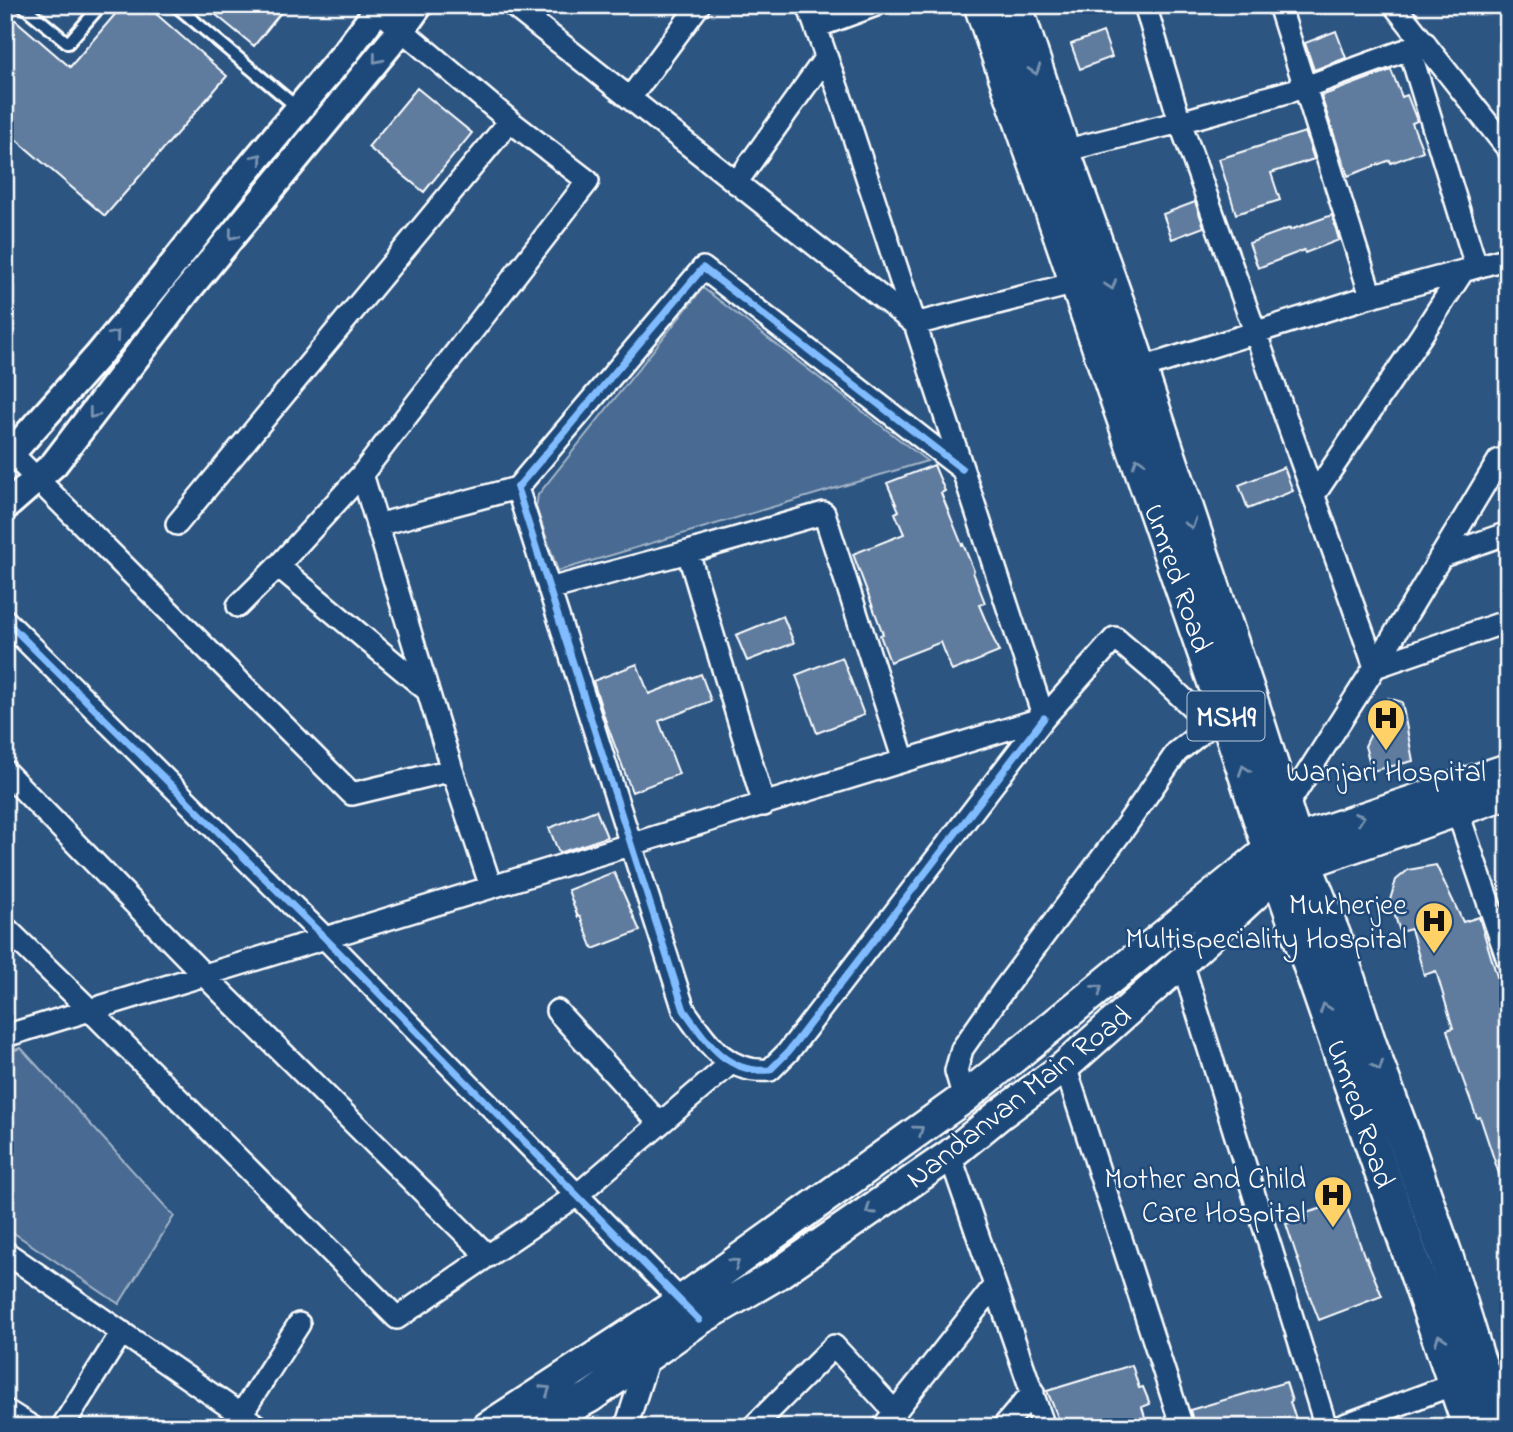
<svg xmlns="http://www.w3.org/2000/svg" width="1513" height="1432" font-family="'Indie Flower',sans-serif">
	<rect width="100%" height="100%" fill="#2c5582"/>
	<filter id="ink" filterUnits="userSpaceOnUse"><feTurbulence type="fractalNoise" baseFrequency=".0143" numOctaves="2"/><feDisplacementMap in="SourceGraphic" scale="14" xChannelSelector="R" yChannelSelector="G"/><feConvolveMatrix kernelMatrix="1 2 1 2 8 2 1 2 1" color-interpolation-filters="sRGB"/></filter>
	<g filter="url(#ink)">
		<path fill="#486b92" stroke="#a4b5c8" stroke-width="2" d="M703,288L927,461L558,571L536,507L538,495Z
			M21,1048L174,1216L119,1304L5,1227V1053Z"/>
		<path fill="#5e7c9f" stroke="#fff" stroke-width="2" d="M123,5H146L227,76L105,216L5,130V11L70,67Z
			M204,5H287L254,46Z
			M1336,31L1346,58L1314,70L1305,43Z
			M1103,32L1112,57L1080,69L1071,44Z
			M1391,70L1402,97L1407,95L1417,121L1412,123L1423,151L1391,163L1390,160L1348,176L1321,96Z
			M417,88L472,133L424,192L368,147Z
			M1305,132L1314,159L1271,173L1280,200L1236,214L1219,159Z
			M1195,202L1204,227L1172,239L1163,214Z
			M1332,215L1339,240L1305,253L1304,250L1258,268L1249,243L1290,228V230Z
			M934,465L945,491L941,493L962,545L963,544L974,571L973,572L985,603L979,605L999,652L952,671L941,642L890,662L880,635L883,634L853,554L904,534L895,513L899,511L887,483Z
			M1284,467L1293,491L1248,509L1239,485Z
			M783,616L794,643L747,661L736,635Z
			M842,657L864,715L817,733L796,675Z
			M637,664L649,694L701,674L711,701L659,721L679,774L632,792L605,719L593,681Z
			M1388,698L1402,702L1413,761L1372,771L1365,746Z
			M596,810L607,837L559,853L549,828Z
			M1436,865L1463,922L1479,917L1508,1013V1191L1505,1192L1480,1117L1477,1118L1458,1066L1447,1030L1453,1028L1436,971L1424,975L1411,929L1400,932L1390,900L1396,880L1408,870Z
			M614,872L640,931L593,949L580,916L578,917L568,890Z
			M1337,1204L1338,1208L1346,1205L1365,1258L1366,1257L1382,1296L1319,1320L1304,1281H1305L1286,1224L1308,1217L1306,1213Z
			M1132,1365L1139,1388L1143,1387L1150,1404L1142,1407L1148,1427H1062L1047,1391Z
			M1286,1382L1292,1401L1290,1402L1299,1427H1195L1190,1410Z"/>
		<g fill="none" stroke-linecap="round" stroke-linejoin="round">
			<defs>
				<path id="service" d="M22,5L68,43L101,5
					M175,5L299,109"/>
				<path id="minor" d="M512,5L915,324L1076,283
					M808,5L843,104L1044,718L1115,638L1155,672L1211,725
					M1145,5L1180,122L1375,667L1508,621
					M1279,5L1371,296L1463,271
					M1394,5L1508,149
					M378,10L510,121L588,181L362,474L452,770
					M816,27L876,5
					M1409,48L1476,266
					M630,98L699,5
					M1063,151L1180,122L1305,87L1425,43
					M736,183L826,57
					M1139,369L1371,296
					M11,453L352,794L452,770L491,887
					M962,469L703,268L517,488L684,1010C707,1042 726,1074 770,1070L788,1052L1044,718
					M362,474L278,566L428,691
					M1314,495L1421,336L1463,271L1508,258
					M177,524L510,121
					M377,525L517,488
					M688,552L824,513L904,761
					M1440,557L1508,533
					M549,589L688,552L764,805
					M238,606L278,566
					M5,620L324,937L689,1309
					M5,771L204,975L488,1256
					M1278,809L1286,807L1375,667L1499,460
					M1457,810L1508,960
					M5,927L90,1010L397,1318L577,1195L731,1063
					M1182,962L1326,1427
					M557,1011L660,1124
					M5,1036L1044,718
					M1065,1066L1182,1427
					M964,1098L956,1071L962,1049L1004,989L1125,827L1177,752L1211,725L1223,721
					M950,1155L1044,1427
					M5,1252L259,1427
					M5,1410L32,1427
					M62,1427L122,1332
					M233,1427L299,1324
					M626,1427L649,1355
					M753,1427L834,1346L895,1412
					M883,1427L995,1285
					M1003,1427L1033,1392
					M1339,1427L1465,1380"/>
				<path id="tertiary" d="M5,460L97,357L164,276L241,178L346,52L381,5
					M5,507L54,464L186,292L402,29L419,5"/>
				<path id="secondary" d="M488,1427L681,1301L964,1098L1270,849L1508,769
					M534,1427L590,1397L699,1320L776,1275L950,1155L999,1115L1065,1066L1182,962L1278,873L1508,793"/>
				<g id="primary">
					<path id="s1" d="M981,5L1224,709L1278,873L1470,1427"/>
					<path d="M1015,5L1063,151L1123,319L1251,701L1295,840L1335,939L1369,1043L1404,1137L1446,1257L1476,1354L1501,1427"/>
				</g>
			</defs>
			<use href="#service" stroke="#fff" stroke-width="16"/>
			<use href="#minor" stroke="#fff" stroke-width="26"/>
			<use href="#tertiary" stroke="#fff" stroke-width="32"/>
			<use href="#secondary" stroke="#fff" stroke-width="35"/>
			<use href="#primary" stroke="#fff" stroke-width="38"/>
			<use href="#service" stroke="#1f4a7a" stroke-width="10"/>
			<use href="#minor" stroke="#1f4a7a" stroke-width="21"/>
			<use href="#tertiary" stroke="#1f4a7a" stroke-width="26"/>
			<use href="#secondary" stroke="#1f4a7a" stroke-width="30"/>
			<use href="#primary" stroke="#1f4a7a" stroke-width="33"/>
			<defs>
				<path id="cycleway" d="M962,469L703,268L517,488L684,1010C707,1042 726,1074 770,1070L788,1052L1044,718
					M5,620L324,937L699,1320"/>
			</defs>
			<use href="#cycleway" stroke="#1f4a7a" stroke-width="11"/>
			<use href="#cycleway" stroke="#80bcff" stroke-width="7"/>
		</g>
		<defs><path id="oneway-chevron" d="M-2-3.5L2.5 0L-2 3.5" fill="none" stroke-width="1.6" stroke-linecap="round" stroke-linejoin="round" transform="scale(1.75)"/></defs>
		<g stroke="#7992af">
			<use href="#oneway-chevron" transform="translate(377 59) rotate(129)"/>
			<use href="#oneway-chevron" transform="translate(1035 70) rotate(72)"/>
			<use href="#oneway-chevron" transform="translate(258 158) rotate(-50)"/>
			<use href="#oneway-chevron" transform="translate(233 235) rotate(129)"/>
			<use href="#oneway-chevron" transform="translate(1111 285) rotate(71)"/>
			<use href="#oneway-chevron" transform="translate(115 335) rotate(-50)"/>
			<use href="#oneway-chevron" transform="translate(93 414) rotate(128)"/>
			<use href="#oneway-chevron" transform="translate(1138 462) rotate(-109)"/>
			<use href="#oneway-chevron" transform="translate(1191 524) rotate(71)"/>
			<use href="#oneway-chevron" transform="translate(1244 770) rotate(-109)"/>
			<use href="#oneway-chevron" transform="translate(1360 818) rotate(-19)"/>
			<use href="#oneway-chevron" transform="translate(1098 989) rotate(-39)"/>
			<use href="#oneway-chevron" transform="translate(1325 1008) rotate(-109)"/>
			<use href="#oneway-chevron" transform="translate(1378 1066) rotate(70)"/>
			<use href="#oneway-chevron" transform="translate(919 1130) rotate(-36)"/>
			<use href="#oneway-chevron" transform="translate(870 1210) rotate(145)"/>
			<use href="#oneway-chevron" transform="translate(735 1263) rotate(-36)"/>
			<use href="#oneway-chevron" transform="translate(1440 1339) rotate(-109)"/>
			<use href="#oneway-chevron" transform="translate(546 1390) rotate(-33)"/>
		</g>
	</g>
	<defs>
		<symbol id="hospital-pin" viewBox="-11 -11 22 30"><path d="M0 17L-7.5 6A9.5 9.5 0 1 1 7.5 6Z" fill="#ffd166" stroke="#1f4a7a"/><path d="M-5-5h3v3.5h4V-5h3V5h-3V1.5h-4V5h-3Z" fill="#111"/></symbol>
	</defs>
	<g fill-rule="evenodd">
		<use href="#hospital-pin" x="1364" y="696" width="44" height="60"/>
		<use href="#hospital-pin" x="1412" y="899" width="44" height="60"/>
		<use href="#hospital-pin" x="1311" y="1173" width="44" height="60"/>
	</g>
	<g text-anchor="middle" stroke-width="5" stroke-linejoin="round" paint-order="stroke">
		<rect fill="#1f4a7a" stroke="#bcc9d7" stroke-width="2" x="1187.5" y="691.5" width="77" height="49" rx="5"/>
		<g font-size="28" font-weight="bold" fill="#fff">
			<text x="1226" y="726">MSH9</text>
		</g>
		<g font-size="30" fill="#fff" stroke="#1f4a7a">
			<text dy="10" stroke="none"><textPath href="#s1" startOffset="606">Umred Road</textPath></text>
			<text transform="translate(1018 1096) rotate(-38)" y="10">Nandanvan Main Road</text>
			<text dy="10" stroke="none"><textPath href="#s1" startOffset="1172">Umred Road</textPath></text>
		</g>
		<g font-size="30" fill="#fff" stroke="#1f4a7a" text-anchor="end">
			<text x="1386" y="781" text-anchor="middle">Wanjari Hospital</text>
			<text x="1407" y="914">Mukherjee<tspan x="1407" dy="34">Multispeciality Hospital</tspan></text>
			<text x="1306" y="1188">Mother and Child<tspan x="1306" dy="34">Care Hospital</tspan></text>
		</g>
	</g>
	<rect width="1513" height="1432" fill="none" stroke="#1f4a7a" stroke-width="28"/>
	<rect x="14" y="14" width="1485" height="1404" fill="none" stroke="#fff" stroke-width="2.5" filter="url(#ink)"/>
</svg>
